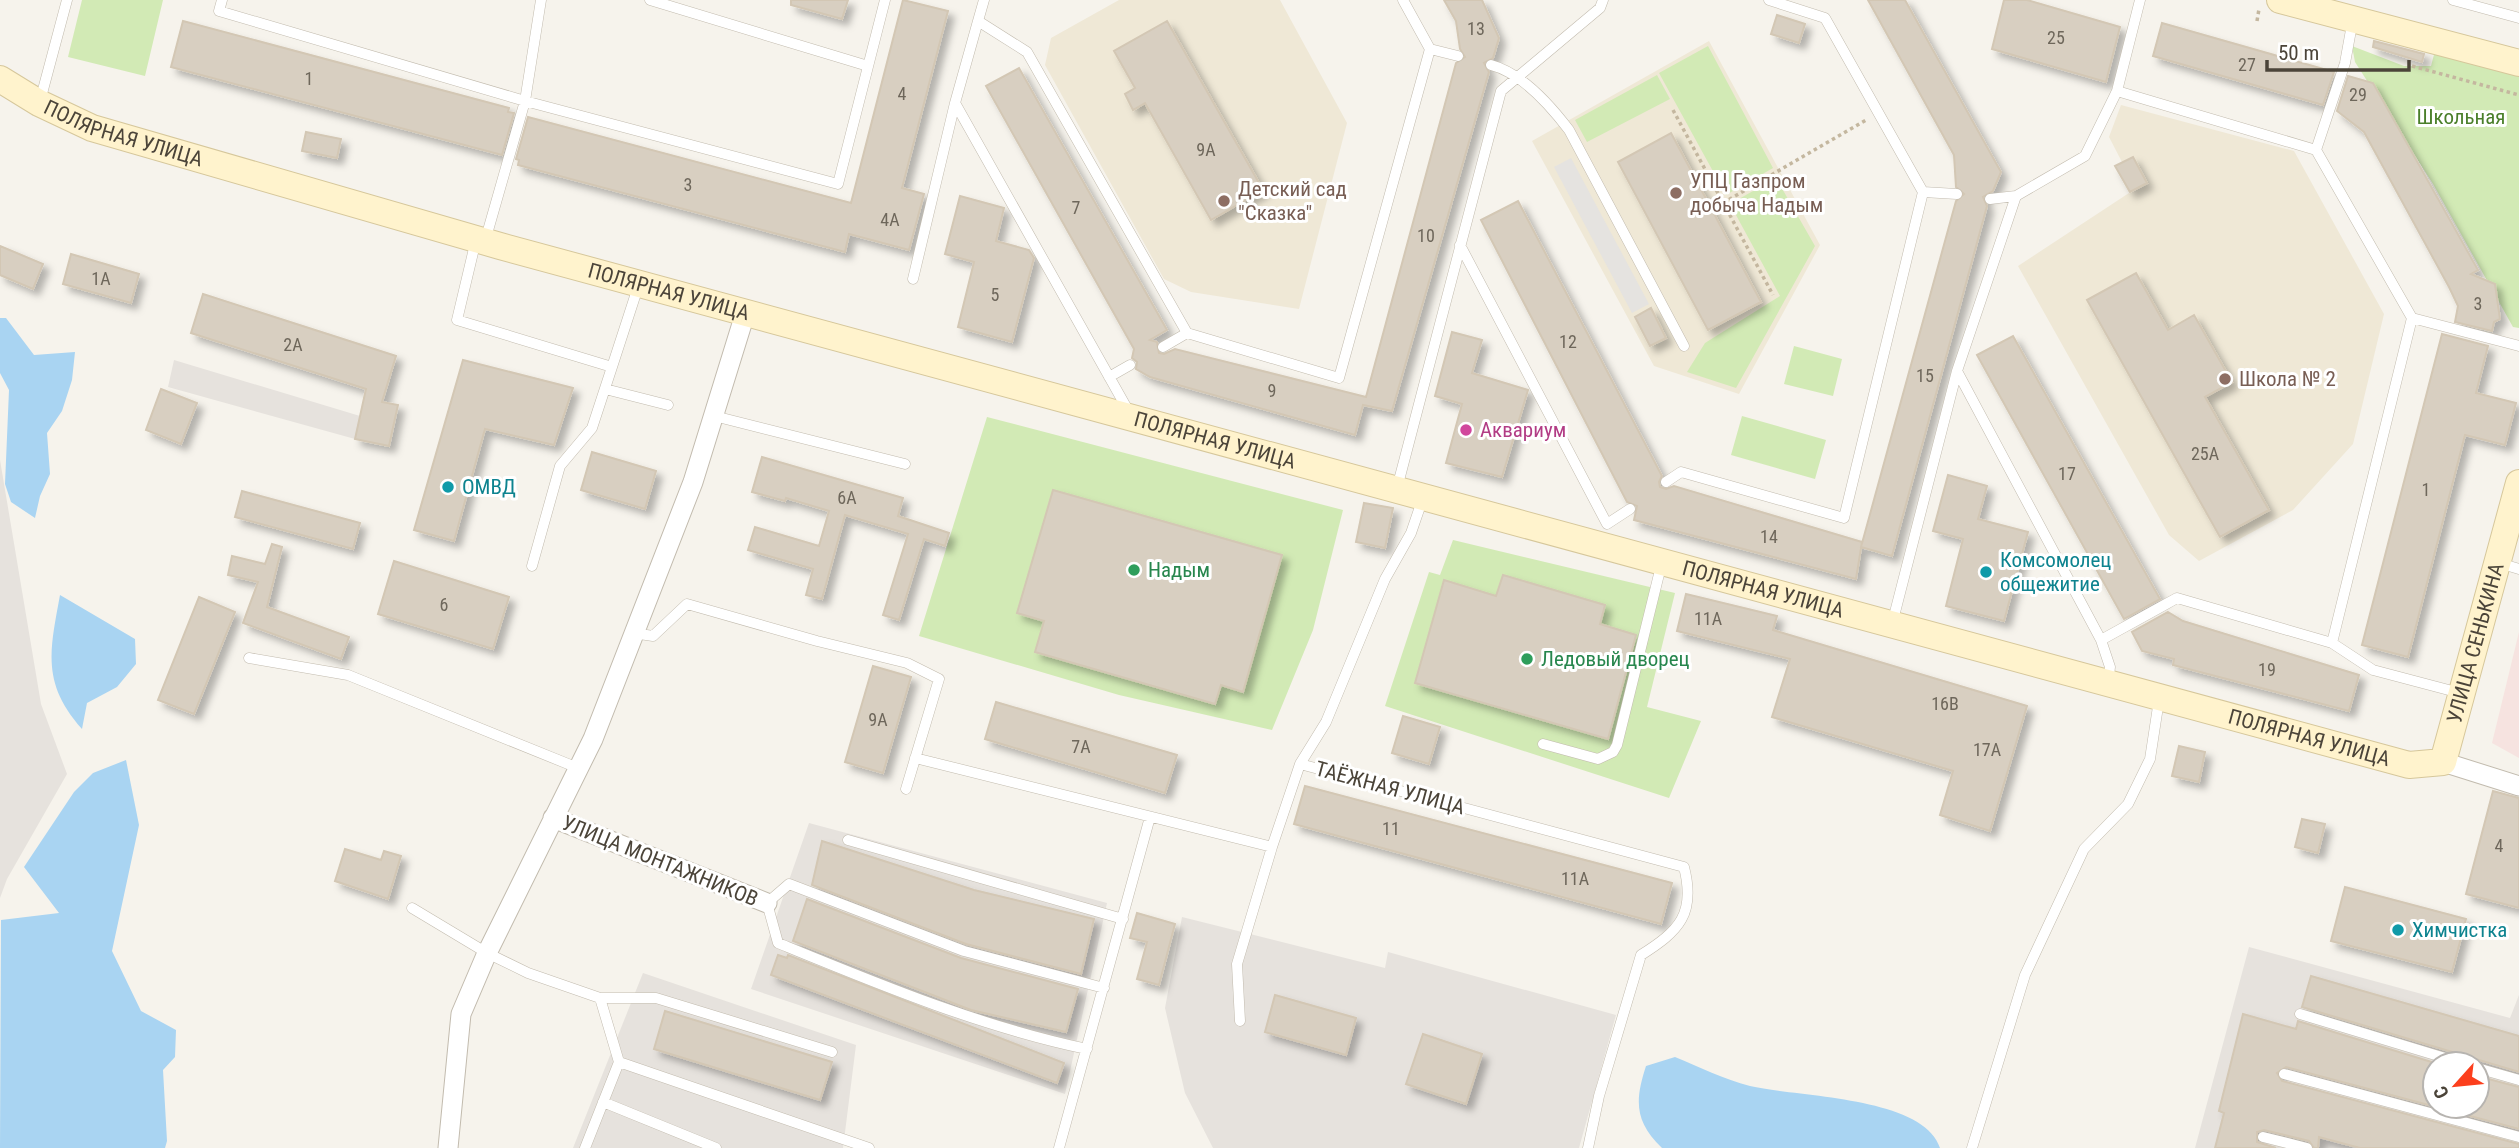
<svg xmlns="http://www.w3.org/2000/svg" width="2519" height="1148" font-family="'Roboto Condensed',sans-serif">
	<defs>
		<filter id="shadow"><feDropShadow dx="6" dy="6" stdDeviation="3.5" flood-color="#0004"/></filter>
	</defs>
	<rect width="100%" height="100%" fill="#f6f3ec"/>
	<path fill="#e6e2dd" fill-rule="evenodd" d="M174,360L360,416L355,439L168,387Z
		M0,460L41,704L67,774L7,879L0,898Z
		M809,823L1107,903L1065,1094L751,989Z
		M1182,917L1385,968L1388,952L1616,1015L1579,1148H1213L1185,1093L1165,1008Z
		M2249,947L2510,1018L2519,995V1148H2195ZM2435,1064H2477V1106H2435Z
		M643,973L856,1045L843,1148H573Z"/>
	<path fill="#efe8d6" d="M1119,0H1280L1347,123L1299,309L1191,292L1164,279L1045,65L1051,38Z
		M1709,41L1820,245L1739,394L1654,366L1532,141Z
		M2121,105L2294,151L2384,314L2353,444L2293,510L2199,561L2169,535L2018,266L2129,193L2115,166L2122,162L2109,137Z"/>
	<path fill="#f6e3e0" d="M2519,632V758L2492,743Z"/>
	<path fill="#d2eab5" d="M82,0H163L145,76L68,57Z
		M1708,46L1773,168L1726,195L1659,73Z
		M2352,46L2404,66H2431L2436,47L2519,72V328L2513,327L2433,184L2355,62Z
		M1657,75L1670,99L1587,142L1575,120Z
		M1776,178L1815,246L1736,388L1687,372L1705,343L1780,296L1730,204Z
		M1794,346L1842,359L1833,396L1784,384Z
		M1742,416L1826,440L1815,479L1731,455Z
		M987,417L1343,510L1313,630L1272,730L1119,695L919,636Z
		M1453,540L1675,593L1647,707L1701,721L1669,798L1385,706L1429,572L1440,575Z"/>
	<path fill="#e5e3e0" d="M1571,158L1649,304L1632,313L1554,167Z"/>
	<path fill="#a9d4f2" d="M0,318H6L34,355L75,352L72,380L62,411L47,433L50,474L40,496L35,518L11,502L5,484L9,390L0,373Z
		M60,595L135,639L136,664L117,687L87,703L82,729C41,683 50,650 60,595Z
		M126,760L139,825L112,951L141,1011L176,1030L175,1057L163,1070L167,1141L165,1148H0L1,920L59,913L24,867L74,792L93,773Z
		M1675,1057C1699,1067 1724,1079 1750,1086C1796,1097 1924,1096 1940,1148H1662C1634,1121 1635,1100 1646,1066Z"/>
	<path fill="#d8cfc1" stroke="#d3c7b4" stroke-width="2" filter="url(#shadow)" d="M791,0H848L842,19L791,5Z
		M903,0L948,11L902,188L924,194L909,250L849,234L845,252L518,165L519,160L516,159L528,117L851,203Z
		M1444,0H1482L1499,38L1493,58L1484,63L1489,72L1392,411L1363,405L1355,435L1150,377L1136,369L1137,362L1132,358L1134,349L986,86L1019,68L1167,330L1150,340L1157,342L1159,353L1164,354L1175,349L1366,397L1456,63L1465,57L1460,49L1456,21Z
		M1868,0H1905L2001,172L1993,191L1983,197L1987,206L1892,556L1861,547L1956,201L1964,194L1956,187L1954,155Z
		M2004,0H2027L2120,27L2106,82L1992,49Z
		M1777,15L1805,24L1799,43L1771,34Z
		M183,21L509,108L508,112L514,113L502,155L171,67Z
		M1167,21L1263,190L1211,220L1145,103L1133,110L1125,94L1135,88L1114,51Z
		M2162,23L2334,72L2323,105L2153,56Z
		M2374,41L2424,54L2422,62L2373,47Z
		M2348,76L2373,83L2478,270L2471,274L2495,284L2500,319L2494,322L2492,331L2455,322L2458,306L2449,287L2364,132L2337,111Z
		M306,132L341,139L337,158L302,151Z
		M1671,133L1761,302L1708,330L1618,162Z
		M2133,157L2147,183L2130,192L2115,166Z
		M960,196L1004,208L996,241L1029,250L1034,258L1012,342L958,327L974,262L945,254Z
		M1518,201L1662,476L1659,482L1660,487L1666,489L1674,486L1862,542L1856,579L1634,520L1637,506L1627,502L1481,220Z
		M0,246L43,264L33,289L0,275Z
		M71,254L139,274L131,303L63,284Z
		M2136,273L2168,330L2194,315L2232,382L2205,397L2269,510L2220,537L2087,300Z
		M203,294L396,356L382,402L398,405L389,446L355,439L366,389L191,333Z
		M1651,308L1666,338L1650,346L1635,317Z
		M1452,332L1482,340L1472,373L1528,390L1502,477L1446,463L1462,404L1435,396Z
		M2442,334L2488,346L2476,393L2516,403L2505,445L2465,435L2408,657L2362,645Z
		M2013,336L2160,599L2124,619L1977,355Z
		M463,360L573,388L554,445L485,429L454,541L414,530Z
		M161,389L197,403L181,444L146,430Z
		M592,452L656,471L645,509L581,490Z
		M762,457L903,498L898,516L949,533L945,546L924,539L899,620L883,615L908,534L845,515L822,599L806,595L813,569L748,550L755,527L819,546L829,511L786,498L785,501L752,492Z
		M1948,475L1987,486L1978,519L2028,532L2004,621L1946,606L1963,539L1933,531Z
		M1053,490L1282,555L1243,692L1221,685L1215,704L1035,652L1044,621L1017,613Z
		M242,491L360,523L353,549L235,517Z
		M1364,503L1393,508L1385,548L1356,542Z
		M272,544L282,547L267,607L349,637L341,659L243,623L258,582L228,575L232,556L265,564Z
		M394,561L509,597L493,649L378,614Z
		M1503,575L1605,605L1600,624L1636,635L1608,739L1415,683L1444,580L1496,596Z
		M1686,594L1777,616L1773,630L2027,706L1990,831L1940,815L1953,771L1772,717L1790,659L1677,631Z
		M199,597L235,612L194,714L158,700Z
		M2168,612L2183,621L2359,675L2349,711L2173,665L2174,659L2142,651L2132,632Z
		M873,666L911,677L883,773L845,762Z
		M996,702L1177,755L1165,793L985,739Z
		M1403,716L1440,727L1429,764L1392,753Z
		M2179,746L2205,752L2199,782L2172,776Z
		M1305,786L1672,883L1661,924L1294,824Z
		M2493,791L2519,798V908L2466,894Z
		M2302,819L2325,824L2318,853L2295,847Z
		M822,841L974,890L1094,919L1081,974L966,944L812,885Z
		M345,849L381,860L384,851L401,856L388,899L335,881Z
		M2345,887L2466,919L2452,972L2331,941Z
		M807,899L961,958L1078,989L1066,1032L971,1010L793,941Z
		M1137,913L1175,924L1159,985L1137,979L1147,942L1130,938Z
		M778,955L787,958L788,955L1064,1063L1057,1083L771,975Z
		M2311,976L2519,1036V1072L2302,1007Z
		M1275,995L1356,1018L1346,1055L1265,1032Z
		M665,1011L832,1062L820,1100L654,1049Z
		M2243,1014L2296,1029L2298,1021L2435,1063V1106H2477V1076L2519,1087V1129L2286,1067L2277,1073L2282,1081L2519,1144V1148H2360L2319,1137L2318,1148H2314L2309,1141L2264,1130L2257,1132V1142L2276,1148H2215L2224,1113L2219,1111Z
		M1423,1034L1482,1054L1466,1104L1406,1084Z"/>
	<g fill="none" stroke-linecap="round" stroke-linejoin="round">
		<defs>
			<path id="lane" d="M222,0L219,11L525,101L838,184L885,0
				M650,0L868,66
				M984,0L978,21L1027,52L1187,333L1339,378L1430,49L1403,0
				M2453,0L2519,18
				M1430,49L1458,56
				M1491,65C1522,73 1550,105 1569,130L1684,346
				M2117,91L2316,150L2412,318L2332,643L2177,598L2101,640L1957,371L2016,196L2085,156L2117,91L2140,0
				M40,101L67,0
				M955,103L978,21
				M2316,150L2345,63L2353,19
				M1923,192L1957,194
				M1990,199L2016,196
				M476,240L457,320L612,367L639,284
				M485,241L525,101L541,0
				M1460,245L1607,524L1630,509
				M913,279L955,103L1129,412
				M2412,318L2519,346
				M1163,347L1187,333
				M1109,377L1130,365
				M605,389L668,405
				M714,416L905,464
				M1666,482L1681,472L1844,518L1923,192L1825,18L1769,0
				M1397,488L1501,91L1600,8L1603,0
				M2499,563L2519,569
				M532,566L560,466L592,428L612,367
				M1892,624L1957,371
				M633,633L653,636L687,604L817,641L907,663L939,679L906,789
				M2101,640L2110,667L2108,683
				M2332,643L2373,670L2460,693
				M249,658L348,675L578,768
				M1543,744L1598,759L1613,752L1617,745L1662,562
				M915,758L1272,847L1300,764L1326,722L1385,579L1411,533L1423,498
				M1300,764L1684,867C1696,914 1679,931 1641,955L1599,1096L1588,1148
				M848,840L1123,919
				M412,908L487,953L528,973L600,998L619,1062L585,1148
				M600,998H656L832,1052
				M2300,1014L2465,1064
				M1240,1021L1237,964L1272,847
				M1087,1049C981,1027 878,984 778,943L767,903L789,884L964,951L1104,988
				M619,1062L869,1148
				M2477,1068L2519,1080
				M2284,1074L2519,1137
				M603,1102L716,1148
				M2263,1137L2307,1148
				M1059,1148L1150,817
				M1972,1148L2025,975L2084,849L2128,804L2150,759L2159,700"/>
			<path id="street" d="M2443,762L2519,786
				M553,818L767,903
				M448,1148L461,1014L487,953L593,739L693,482L745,314"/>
			<g id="secondary">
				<path d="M2280,0L2519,63"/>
				<path id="s1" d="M0,79L39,103L92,128L500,246L2409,765L2443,762L2519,483"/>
			</g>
		</defs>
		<use href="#lane" stroke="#c2bbae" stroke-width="11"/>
		<use href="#street" stroke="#c2bbae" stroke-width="21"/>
		<use href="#secondary" stroke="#d6c79b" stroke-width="28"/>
		<path stroke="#c4b79f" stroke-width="3.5" stroke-dasharray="3.5 3.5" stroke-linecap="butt" d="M2257,21L2259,9
			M2412,66L2519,95
			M1673,110L1773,295
			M1723,203L1866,120"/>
		<use href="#lane" stroke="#fff" stroke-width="10"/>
		<use href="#street" stroke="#fff" stroke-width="19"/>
		<use href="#secondary" stroke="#fff3cd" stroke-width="26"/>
	</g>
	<g fill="#8d6e63" stroke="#fff" stroke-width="2.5">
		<circle cx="1676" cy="193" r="7"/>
		<circle cx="1224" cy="201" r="7"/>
		<circle cx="2225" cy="379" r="7"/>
	</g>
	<circle fill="#d1479c" stroke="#fff" stroke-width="2.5" cx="1466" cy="430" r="7"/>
	<g fill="#0f9aa8" stroke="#fff" stroke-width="2.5">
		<circle cx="448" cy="487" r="7"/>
		<circle cx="1986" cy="572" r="7"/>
		<circle cx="2398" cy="930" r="7"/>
	</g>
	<g fill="#2e9e5b" stroke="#fff" stroke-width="2.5">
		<circle cx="1134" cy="570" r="7"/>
		<circle cx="1527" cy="659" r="7"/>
	</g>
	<g text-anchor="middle" stroke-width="6" stroke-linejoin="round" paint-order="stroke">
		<g font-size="18" fill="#6e675b">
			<text x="1476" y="35">13</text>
			<text x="2056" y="44">25</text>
			<text x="2247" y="71">27</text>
			<text x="309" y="85">1</text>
			<text x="902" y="100">4</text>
			<text x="2358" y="101">29</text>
			<text x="1206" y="156">9А</text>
			<text x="688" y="191">3</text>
			<text x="1076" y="214">7</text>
			<text x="890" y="226">4А</text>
			<text x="1426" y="242">10</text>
			<text x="101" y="285">1А</text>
			<text x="995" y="301">5</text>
			<text x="2478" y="310">3</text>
			<text x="1568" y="348">12</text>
			<text x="293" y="351">2А</text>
			<text x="1925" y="382">15</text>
			<text x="1272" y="397">9</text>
			<text x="2205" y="460">25А</text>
			<text x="2067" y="480">17</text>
			<text x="2426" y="496">1</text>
			<text x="847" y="504">6А</text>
			<text x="1769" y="543">14</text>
			<text x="444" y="611">6</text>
			<text x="1708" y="625">11А</text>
			<text x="2267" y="676">19</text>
			<text x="1945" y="710">16В</text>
			<text x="878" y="726">9А</text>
			<text x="1081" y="753">7А</text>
			<text x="1987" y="756">17А</text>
			<text x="1391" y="835">11</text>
			<text x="2499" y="852">4</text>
			<text x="1575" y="885">11А</text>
		</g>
		<g font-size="21" fill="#4a7f2a" stroke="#fff">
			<text x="2461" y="124">Школьная</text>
		</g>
		<g font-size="21" fill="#4b4439" stroke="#fff">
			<text dy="7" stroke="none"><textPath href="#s1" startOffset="136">ПОЛЯРНАЯ УЛИЦА</textPath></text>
			<text dy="7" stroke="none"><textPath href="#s1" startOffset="704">ПОЛЯРНАЯ УЛИЦА</textPath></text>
			<text dy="7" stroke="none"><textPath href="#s1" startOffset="1270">ПОЛЯРНАЯ УЛИЦА</textPath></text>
			<text dy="7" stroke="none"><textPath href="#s1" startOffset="1838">ПОЛЯРНАЯ УЛИЦА</textPath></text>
			<text dy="7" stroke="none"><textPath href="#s1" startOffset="2665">УЛИЦА СЕНЬКИНА</textPath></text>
			<text dy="7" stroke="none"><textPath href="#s1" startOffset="2404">ПОЛЯРНАЯ УЛИЦА</textPath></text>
			<text transform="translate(1390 788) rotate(15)" y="7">ТАЁЖНАЯ УЛИЦА</text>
			<text transform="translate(660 861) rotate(22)" y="7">УЛИЦА МОНТАЖНИКОВ</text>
		</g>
		<g font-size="21" fill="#785e54" stroke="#fff" text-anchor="start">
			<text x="1690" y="188">УПЦ Газпром<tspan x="1690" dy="24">добыча Надым</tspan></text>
			<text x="1238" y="196">Детский сад<tspan x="1238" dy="24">"Сказка"</tspan></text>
			<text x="2239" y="386">Школа № 2</text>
		</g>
		<g font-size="21" fill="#b23c85" stroke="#fff" text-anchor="start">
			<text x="1480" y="437">Аквариум</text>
		</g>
		<g font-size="21" fill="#0d838f" stroke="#fff" text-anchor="start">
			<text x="462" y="494">ОМВД</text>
			<text x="2000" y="567">Комсомолец<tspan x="2000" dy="24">общежитие</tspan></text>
			<text x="2412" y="937">Химчистка</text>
		</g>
		<g font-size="21" fill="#27864d" stroke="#fff" text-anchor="start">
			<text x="1148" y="577">Надым</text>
			<text x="1541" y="666">Ледовый дворец</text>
		</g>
	</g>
	<g transform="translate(2456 1085) rotate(243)"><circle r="33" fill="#ffffff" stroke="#b7b4b0" stroke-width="2"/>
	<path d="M0-5L12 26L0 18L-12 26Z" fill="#fc3f1d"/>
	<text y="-10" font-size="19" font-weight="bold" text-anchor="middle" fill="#4b4439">С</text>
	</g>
	<path d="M2267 60v10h142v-10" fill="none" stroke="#4b4439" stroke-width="3.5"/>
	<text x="2278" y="60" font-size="21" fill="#4b4439" stroke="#ffffff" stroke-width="5" paint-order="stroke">50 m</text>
</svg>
